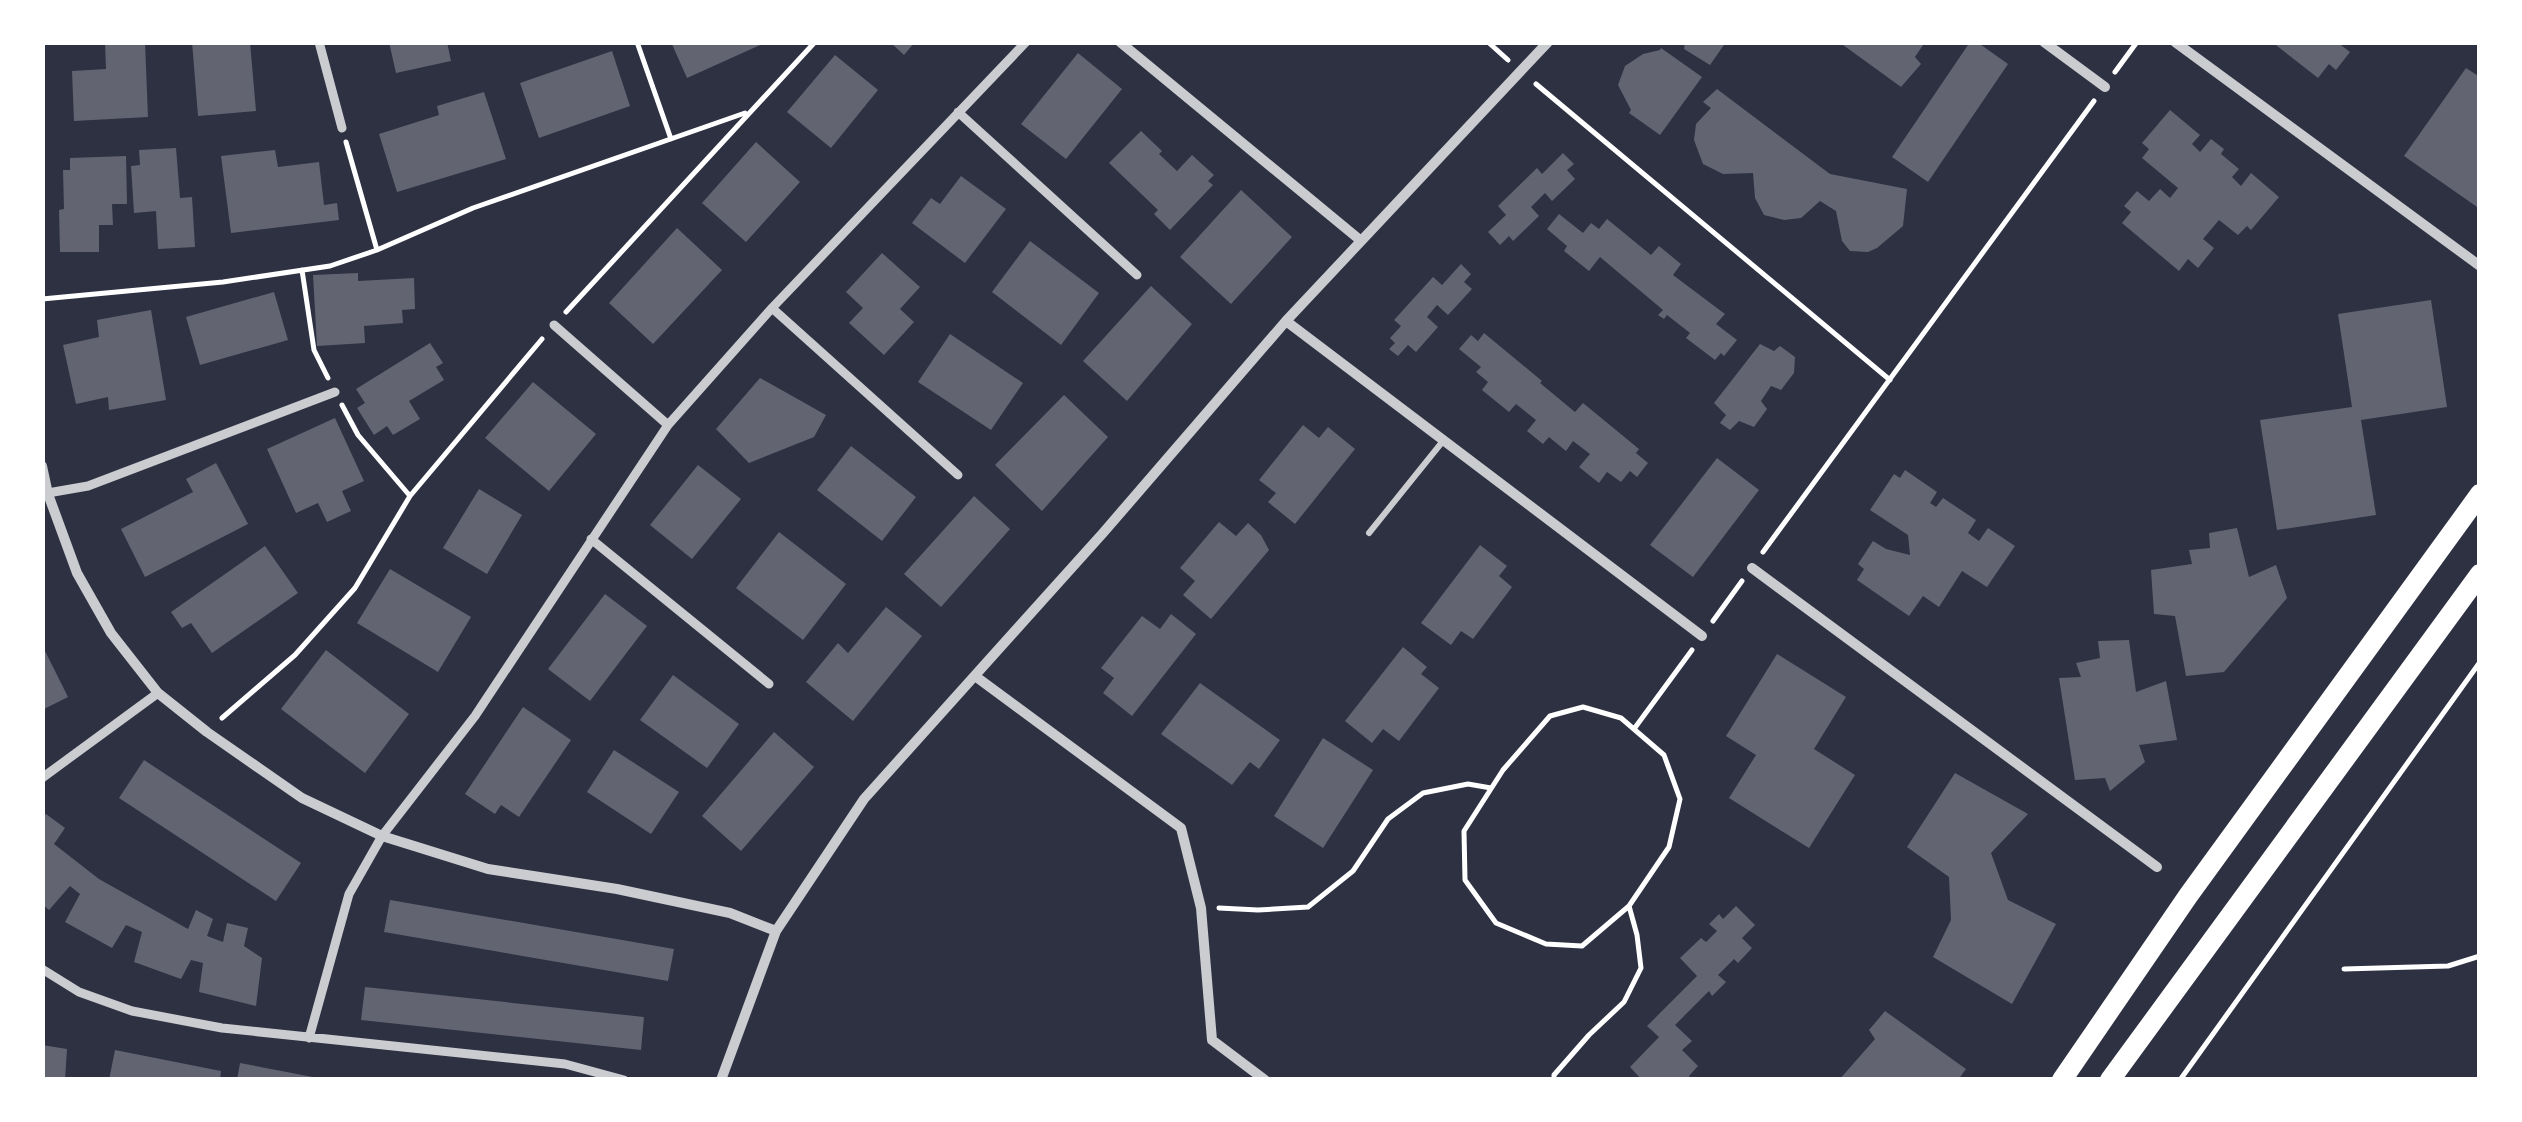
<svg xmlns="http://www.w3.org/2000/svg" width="2522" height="1122" font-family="Manrope,sans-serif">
	<rect width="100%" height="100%" fill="#2d3142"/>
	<path fill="#626471" d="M105,42H145L148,117L74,121L72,71L106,69Z
		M192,42H250L256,111L198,116Z
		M389,42H447L451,61L396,73Z
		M671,42H767L687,78Z
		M890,42H915L904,55Z
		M1685,42H1726L1710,65L1684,49Z
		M1839,42H1925L1915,57L1921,64L1901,87Z
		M1970,42H1977L2008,64L1928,182L1892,157Z
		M2272,42H2337L2350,52L2336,70L2329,64L2318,78Z
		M1661,48L1702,77L1660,135L1629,113L1631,110L1618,85L1625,66L1643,54L1660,50Z
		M612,51L630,106L539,138L520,83Z
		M1078,53L1122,89L1066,159L1021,124Z
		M835,55L878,90L831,148L787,112Z
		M2466,68L2480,77V209L2404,156Z
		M1717,89L1830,174L1907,189L1903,226L1877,248L1868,252L1850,251L1842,241L1836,211L1820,201L1801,218L1784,220L1764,215L1755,198L1753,173L1723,174L1703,164L1694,140L1696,124L1711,108L1703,102Z
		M484,92L506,159L397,192L379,134L439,115L437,106Z
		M2170,110L2200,135L2192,144L2200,152L2211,139L2224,149L2221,154L2239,169L2232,177L2241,186L2251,173L2279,197L2251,230L2247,226L2238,235L2219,220L2203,239L2214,248L2198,268L2188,259L2179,271L2122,223L2131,212L2124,206L2137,191L2149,201L2160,189L2170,198L2178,188L2142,158L2149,149L2142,143Z
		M1141,131L1162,151L1159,154L1177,171L1192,155L1214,175L1208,181L1213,185L1170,230L1154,214L1158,210L1109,163Z
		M756,142L800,182L746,242L702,203Z
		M176,148L180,198L192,197L195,247L158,249L156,211L134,213L131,166L140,165L139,150Z
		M275,150L278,167L319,162L324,205L337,203L339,220L231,233L221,156Z
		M1563,153L1574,164L1567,170L1575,179L1552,201L1545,193L1531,207L1539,216L1513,241L1509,236L1500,245L1488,232L1506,215L1498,206L1537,168L1542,174Z
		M126,156L127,204H112L113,225H99V252H60L59,210L64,209L63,170H70V158Z
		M961,176L1006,209L965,263L912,223L931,198L940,204Z
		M1241,190L1292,237L1231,304L1180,257Z
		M1559,214L1583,233L1591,223L1599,229L1607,219L1651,255L1659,246L1681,264L1673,275L1725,314L1716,324L1737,340L1724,356L1721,353L1715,360L1686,338L1690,333L1667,315L1664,319L1658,315L1663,310L1600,257L1589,271L1564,251L1567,246L1547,229Z
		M677,228L722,270L653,344L609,303Z
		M1030,241L1099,293L1061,345L992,292Z
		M882,253L920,287L900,309L914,322L884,355L849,323L863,308L846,292Z
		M1461,264L1471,274L1464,282L1472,289L1448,315L1437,305L1427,317L1438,327L1416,352L1408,345L1398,356L1389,349L1395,343L1390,338L1401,326L1394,320L1433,277L1442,285Z
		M358,273V281L414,278L415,309L402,310L403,323L364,326L365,343L317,346L313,275Z
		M1151,286L1192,324L1127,401L1083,361Z
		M274,292L288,340L200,365L186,317Z
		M2431,300L2447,407L2361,420L2376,515L2277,530L2260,420L2352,407L2338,314Z
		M151,310L166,400L109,410L108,397L76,404L63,345L99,337L97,320Z
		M1484,333L1542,381L1540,383L1575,412L1583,403L1639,449L1636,453L1648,463L1637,477L1630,471L1621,482L1607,472L1599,483L1579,467L1590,454L1573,441L1566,451L1549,437L1543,444L1527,431L1536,420L1516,404L1509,412L1482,390L1488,382L1476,372L1481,367L1459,349L1471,335L1478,341Z
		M950,334L1023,383L991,430L918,382Z
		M430,343L443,363L436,367L444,380L409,401L420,419L393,435L387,426L374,435L357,408L365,403L356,389Z
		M1760,344L1774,351L1780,346L1795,357L1794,373L1781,390L1771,386L1761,401L1767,409L1754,427L1739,421L1730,430L1720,423L1726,415L1714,403Z
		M760,378L826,415L814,437L749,463L716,429Z
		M533,382L596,434L549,491L485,438Z
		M1064,395L1108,437L1042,511L995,465Z
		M335,418L364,481L342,491L351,511L327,522L318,503L296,513L267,449Z
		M1303,425L1319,438L1328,427L1355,449L1295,524L1268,502L1276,493L1259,480Z
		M851,446L916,497L882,541L817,490Z
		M1717,458L1759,490L1693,577L1650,545Z
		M216,463L248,524L145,577L121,529L193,492L186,479Z
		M698,465L741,499L692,559L650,525Z
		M1905,470L1937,492L1930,503L1936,507L1943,498L1976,520L1968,533L1979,541L1988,528L2015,546L1987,587L1962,571L1939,607L1923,596L1909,616L1857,580L1864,569L1858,564L1873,541L1886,549L1910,555L1908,535L1870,510L1894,474L1900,478Z
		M479,489L522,515L487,574L443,548Z
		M974,496L1010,529L941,607L904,574Z
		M1219,522L1236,536L1248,523L1261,535L1269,550L1211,619L1183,595L1195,581L1180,568Z
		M2237,528L2249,577L2276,565L2287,598L2224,672L2186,676L2175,616L2154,614L2151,570L2192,564L2189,550L2210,548L2209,533Z
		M779,532L846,584L803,640L736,588Z
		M1480,545L1507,566L1499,576L1512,587L1473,639L1461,631L1451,645L1421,623Z
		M265,546L298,593L212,653L191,623L182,628L171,612Z
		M390,569L471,617L438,672L357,623Z
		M605,594L647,626L590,701L548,669Z
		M886,607L922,636L853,721L806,682L838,643L848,653Z
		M1171,614L1196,634L1132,716L1103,693L1114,678L1101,668L1142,616L1160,629Z
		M2129,640L2136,692L2166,681L2177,740L2139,745L2145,762L2110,791L2105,778L2075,780L2059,678L2081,677L2076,663L2100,658L2098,641Z
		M42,645L68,697L42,710Z
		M1403,647L1427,667L1421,674L1439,688L1399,741L1383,729L1372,743L1345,721Z
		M326,650L409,714L365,773L281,709Z
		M1777,654L1846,697L1814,749L1855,775L1809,848L1729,798L1756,755L1726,736Z
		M673,675L739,724L707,768L640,720Z
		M1200,683L1280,740L1259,769L1250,762L1232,785L1161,734Z
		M523,707L571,740L519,817L501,805L495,814L465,794Z
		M774,732L814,767L741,851L702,816Z
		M1323,738L1373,770L1323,848L1274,816Z
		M614,750L679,792L651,834L587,792Z
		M144,760L301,863L276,901L119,798Z
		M1955,773L2028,814L1991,853L2008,900L2056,924L2012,1004L1933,957L1951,920L1949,877L1907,847Z
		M46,814L65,828L54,844L99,879L188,929L196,910L213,919L207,936L223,942L227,923L248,928L244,946L262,958L256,1006L199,992L203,963L191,960L181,979L134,962L142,932L126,925L112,948L65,922L80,894L70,886L49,910L42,904V818Z
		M390,900L674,949L668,981L384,932Z
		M1736,906L1755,925L1742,938L1752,948L1738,963L1734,959L1718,975L1726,982L1712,996L1709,991L1675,1025L1692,1041L1682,1050L1698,1066L1689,1076L1692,1080H1642L1630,1067L1659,1037L1647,1026L1697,976L1680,958L1701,938L1706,942L1717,931L1709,924L1719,914L1723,919Z
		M365,987L644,1017L641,1050L361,1020Z
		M1885,1011L1966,1069L1958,1080H1839L1875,1039L1869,1030Z
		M42,1045L67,1049L65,1080H42Z
		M115,1050L221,1071L220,1080H109Z
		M240,1063L318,1078V1080H237Z"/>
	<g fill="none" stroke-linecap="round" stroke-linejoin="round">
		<path stroke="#fff" stroke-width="5" d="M637,42L671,139
			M1488,42L1508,60
			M2115,72L2137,42
			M1536,84L1890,380
			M346,142L377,250
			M302,270L314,350L328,378
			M42,299L223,282L330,266L377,250L473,208L745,113
			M566,312L815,42
			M342,405L358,435L410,496
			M1763,552L2094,101
			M1713,621L1742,581
			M1583,707L1621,718L1664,755L1680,799L1669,847L1629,906L1582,946L1546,944L1496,923L1465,880L1464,831L1503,770L1550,716Z
			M222,718L295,655L355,588L410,496L542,339
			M1634,729L1692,650
			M1219,908L1258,910L1308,907L1353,871L1388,819L1423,793L1468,784L1491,788
			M2344,969L2448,966L2480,956
			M1554,1080V1075L1589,1035L1624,1002L1641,968L1637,935L1629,906
			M2180,1080L2480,662"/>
		<path stroke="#caccd0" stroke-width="6" d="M1369,533L1443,441"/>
		<path stroke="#caccd0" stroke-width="9" d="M319,42L342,128
			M958,112L1137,275
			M772,308L958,475
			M554,325L668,425
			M42,494L88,486L335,392
			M591,539L769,684
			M42,778L158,693
			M42,969L79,992L132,1011L222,1028L565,1064L624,1080
			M309,1038L349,894L382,836L475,716L668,425L772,308L1026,42"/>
		<path stroke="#caccd0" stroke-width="10" d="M1120,42L1360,240
			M2044,42L2105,87
			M2175,42L2480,266
			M1286,321L1702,636
			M42,466L48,494L77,573L111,633L158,693L207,732L302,798L382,836L488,869L617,889L730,913L776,931
			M1752,568L2157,867
			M975,676L1181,828L1201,908L1212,1040L1265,1080
			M721,1080L776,931L864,799L1103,533L1286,321L1548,42"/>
		<path stroke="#fff" stroke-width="20" d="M2062,1080L2188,896L2480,494
			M2110,1080L2480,574"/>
	</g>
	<rect width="2522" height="1122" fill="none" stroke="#ffffff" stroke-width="90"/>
</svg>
